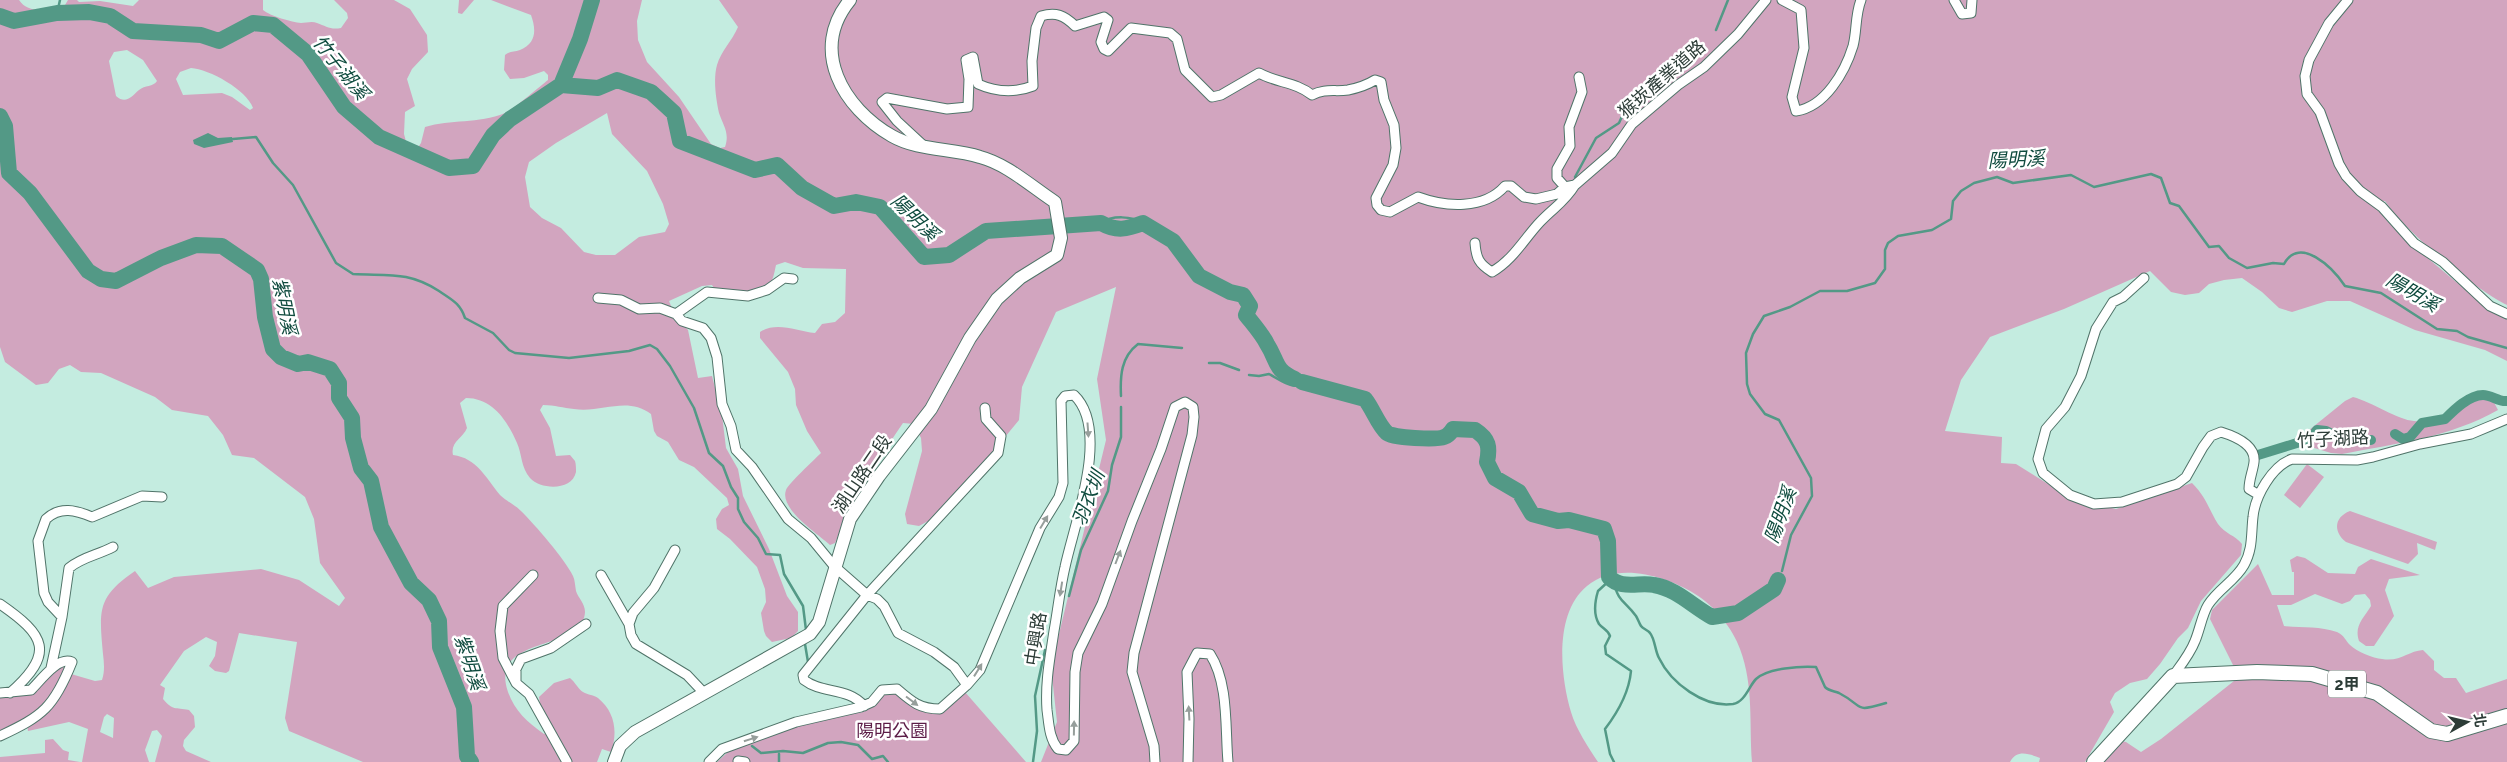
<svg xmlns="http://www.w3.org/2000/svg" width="2507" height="762" font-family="Raleway,'Noto Sans TC',sans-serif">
	<rect width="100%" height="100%" fill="#c4ece0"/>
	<path fill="#d2a5bf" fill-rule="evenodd" d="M0,0H19C30,16 49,8 65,5L68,0H77L79,2L100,1L133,6L139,0H263V10C270,16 292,22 301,23C306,23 312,21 317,23C326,26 330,30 341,28L348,18L347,13L334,0H394L410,9L427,35L428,52L412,69L407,79L415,106L405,112L404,134L407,145L419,146L421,143L425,127C451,119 478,124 505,113C514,109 539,87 548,80V75L544,71L524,78L510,79L504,70L505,55C510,51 514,52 520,50C537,43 536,29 531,15L491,0H642L637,21L638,40L647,62L679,97L711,144L720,148L725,147C730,133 723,125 719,113C716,99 713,79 717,65C721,51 732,41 738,27L719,0H2507V305C2474,289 2405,231 2385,201L2381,202L2387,221L2412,245L2486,307L2507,319V361L2485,350L2415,330L2350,301H2327L2292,312L2279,308L2262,292L2242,278L2224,280L2209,284L2199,293L2185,295L2171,292L2150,271L2064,309L1990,337L1961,380L1945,431L2002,437L2001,463L2016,464L2072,499L2116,509L2192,483C2207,498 2208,508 2218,524C2225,534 2235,535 2242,544L2241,555L2201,601L2188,628L2178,638L2160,664L2147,679L2130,683L2115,693L2110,702L2114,712L2085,762H2039L2040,758C2029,754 2017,749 2010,762H1752C1749,724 1754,686 1740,649C1733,629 1714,605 1695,594C1666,576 1617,561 1587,586C1554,613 1560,675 1571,712C1576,729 1588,747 1598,762H1041L1057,722L1051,667L1106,440L1097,379L1116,287L1056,312L1022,387L1019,420L986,460L930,520L919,526L907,524L905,514L922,451L921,438L914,424L903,423C877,461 853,500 835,543L830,545C817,533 779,509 786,490C788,484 814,460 821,453L807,431L796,405L795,389L788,372L760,338V332C777,321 796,331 815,333L822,324L835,322L845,313L846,269L803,268L785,262L776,265C775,269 774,276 772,280C762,299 732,291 715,290L712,285L702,286L669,301L675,316L688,330L698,378L712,376L722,415L726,448L738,469L743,496L769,549L787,596L798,612V631L791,638L772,642L766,636L764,631L761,613L766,602L765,589L757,567L730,539L717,529L716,519L722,509L729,505L727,498L694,467L679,460L668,442L657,436L654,431L651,414C627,396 602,413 574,409C563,408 555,405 543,405L540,410L550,428L556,456L570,455L575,461C576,464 576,469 576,472C572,491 541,490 530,478C521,468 522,454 517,443C507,420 492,398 466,398L460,403L467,428C463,438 450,442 453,455C477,458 486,478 500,495C506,501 515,505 521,511C535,525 565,559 573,576C575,580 575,586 576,591C578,598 585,603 585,612C583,653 488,634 508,692C515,711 527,722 544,734L552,729L540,704L539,697L554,683L570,678C575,682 579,690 583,692C588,695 594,695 598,698C615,712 618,732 611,752L602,749L597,762H363L289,731L285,718L297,642L239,633L229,671L226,673L215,671L209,666L215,656L217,642L206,637L184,651L160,685L165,688L163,699C173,711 175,707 189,710L194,716L195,727L184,740L183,746L186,751L211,762H155L162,736L157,730L152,731L145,750L149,762H82L88,729L69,722L28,731L27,725L54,706L71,674L95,681L102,680C105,671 104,663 103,654C99,610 97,597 135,571L148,588L174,577L261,569L299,580L339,606L345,598L320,563L314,519L305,497L254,458L232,455L223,435L208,416L172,410L155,397L101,373L81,372L70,365L59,369L48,383L36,385L5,362L0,347ZM127,50L143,60L157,81C153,87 145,85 139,90C132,96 126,105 116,96L109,61L114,52ZM191,68C209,69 247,90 253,108L250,110L232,97L222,93L183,95L176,79L180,72ZM607,113L612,134L647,171L663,204L669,224L665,232L639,237L615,255H596L584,252L561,228L542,218L530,207L525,177L529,162L556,143ZM107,714L114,718L113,738L100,732L104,717Z
		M459,0H474L462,14L458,13Z
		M2489,393L2498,410C2451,437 2394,444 2342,454L2331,453L2311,447L2274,448L2303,435L2345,401L2353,397C2372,402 2398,420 2414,421C2440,424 2464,398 2489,393Z
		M2307,464L2324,477L2300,508L2284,495Z
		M2350,511L2437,542L2435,550L2417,543L2418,554L2408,564L2346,542C2333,532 2334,517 2350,511Z
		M2297,556L2305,558L2328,573L2355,574L2358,567L2371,559L2420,575L2389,579L2385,590L2394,616L2374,646H2366L2359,641C2354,626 2363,619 2371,606L2370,600L2365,594L2355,595L2350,601L2342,604L2315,594L2291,605H2277L2284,626C2302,628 2320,626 2337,632C2345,636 2345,640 2350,645C2357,652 2373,658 2382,659C2401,662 2408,651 2423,650L2434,661V670L2444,678H2456L2466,693L2507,679V762H2103L2121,741L2126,742L2141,752L2161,739L2239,677L2210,619L2212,610L2258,564L2272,595H2294V572H2292L2290,560Z
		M61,663L69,664L52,697L32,717L0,732V697C28,699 45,684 61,663Z
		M891,692L900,694L915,708L933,712L965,692L1026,762H717L728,752L810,721L863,712L872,707L882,695Z
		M53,739L63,750L69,752L68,760L80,762H0V757L45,753V740Z"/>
	<path fill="#539986" d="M208,133L218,138L232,137L233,142L204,148L194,144L193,140Z"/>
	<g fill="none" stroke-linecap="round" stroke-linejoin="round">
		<path stroke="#539986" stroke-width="2.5" d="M57,13L60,0
			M1716,30L1728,0
			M1680,59L1692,51
			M233,139L256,137L273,163L293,185L336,263L353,274C388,276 408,271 439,291C452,300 460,303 465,318L493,333L509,350L515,353L569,358L629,351L650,345L657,349L670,366L694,408L709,453L723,466L731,487L738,498V509L744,522L758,538L766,554L780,555L784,574L803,606L806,630
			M1575,177L1596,138L1619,123L1624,112L1666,80L1673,66
			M1101,223C1112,215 1132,216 1143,223
			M1209,363H1220L1239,370
			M1249,375L1259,376L1269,374C1284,382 1291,390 1309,383
			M1121,396C1120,376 1121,357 1138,344L1182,348
			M1782,571L1791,535L1812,496L1811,478L1779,420L1765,414L1750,394L1747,384L1746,353L1753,334L1764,316L1790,307L1820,291H1847L1875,283L1885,269V250L1888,243L1898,236L1932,230L1951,219L1953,201L1961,191L1974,183L1997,177L2013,183L2071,175L2094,187L2151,174L2161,178L2170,203L2179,206L2209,247L2219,246L2229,258L2247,268L2273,263L2284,264C2300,235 2333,268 2345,286L2381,293L2437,329L2457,331L2468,337L2507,348
			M1611,579L1598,591C1595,601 1593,614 1599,624C1603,629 1608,630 1610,636L1605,646L1606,654L1631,671C1629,693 1618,712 1605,729L1610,754L1614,762
			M1613,581C1619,603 1624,600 1636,616C1638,619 1639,623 1641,626C1643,629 1648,630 1650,633C1655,639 1655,651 1659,658C1671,683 1704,708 1733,704C1745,702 1749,686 1756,679C1768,668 1801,666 1816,667L1825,687C1829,691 1834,691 1839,693C1866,707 1852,713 1886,703
			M1069,596L1081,550L1108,491L1112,465L1121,437V407
			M805,644L808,662
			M752,746L761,753L783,751L803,753L828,743L841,742L858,745L872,759L883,756L888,762
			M779,762V754
			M1033,762L1037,731L1035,696L1045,650"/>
		<path stroke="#539986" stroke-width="10" d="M2395,434L2403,439L2410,437L2422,423L2445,419C2454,410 2469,395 2483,395C2492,395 2498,402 2507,401
			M2258,455L2310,439L2317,430L2326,431L2344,440H2371"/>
		<path stroke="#539986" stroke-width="16" d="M0,16L14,21L57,13L89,12L110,16L133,31L201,35L219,41L253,23L273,25L308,54L344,107L379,137L449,168L473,166L493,135L510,119L561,85L580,39L592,0
			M561,85L598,88L617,80L651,92L661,101L674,113L680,141L755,170L777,165L802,188L834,206L856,202L880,207L924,257L949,255L986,231L1101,223C1117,232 1127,229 1143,223L1173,241L1199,276L1230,292L1243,295L1250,306L1246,315C1253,324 1262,334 1267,344C1278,361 1274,370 1295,379
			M0,116L5,126L9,173L30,193L88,271L101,279L116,281L161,258L196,245L222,246L257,270L261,279L265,317L273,349L281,357L298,364L308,362L330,369L339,383V398L352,418L353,438L361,468L371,481L381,527L411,583L429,600L439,621L440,647L464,707L467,756L471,762
			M1302,382L1365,399C1373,409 1378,425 1387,433C1392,438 1437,440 1444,437C1448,436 1451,432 1453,429L1475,430C1489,439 1490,447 1487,462L1495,478L1519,492L1532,514L1558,521L1569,520L1604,529L1608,541L1609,577C1621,590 1639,582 1654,585C1677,589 1692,606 1712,617L1738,613L1774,589L1778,580"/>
		<defs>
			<path id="street" d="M1782,0L1801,10L1804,48L1792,97L1796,111C1825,107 1845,72 1853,46C1857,31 1855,15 1861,0
				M1954,0L1962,14L1971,13L1972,0
				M2348,0L2329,23L2309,60L2305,76L2307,94L2320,112L2339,164L2346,176L2360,191L2382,207L2414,243L2443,262L2490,306L2507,314
				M924,146L897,121L882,102L887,98L947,109L968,107L969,79L966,60L973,57L978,84C996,92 1015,93 1033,86L1032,61L1036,28L1041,16C1056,12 1064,15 1075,26L1104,17L1108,20L1101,42L1104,49L1108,51L1131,28L1170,33L1177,39L1185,70L1212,97L1221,95L1259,73C1277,83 1296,82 1312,95C1325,88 1335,92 1348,90C1358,88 1367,85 1375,80L1381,82L1384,100L1394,125L1396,148L1393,165L1376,198L1377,205L1381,210L1390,212L1418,197C1445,207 1484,210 1505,186H1511L1524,197L1536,199L1557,194L1565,187L1575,185L1612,153L1632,124L1678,85L1704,67L1738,34L1766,0
				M1565,187L1557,178V169L1570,146L1569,127L1582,92L1579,77
				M1475,243C1476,258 1479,264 1492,272C1513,260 1524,239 1540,222C1554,207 1564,203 1575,185
				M2144,278L2123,297L2113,302L2096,329L2081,376L2065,407L2046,429L2038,459L2043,473L2070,495L2094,504L2122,502L2177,484L2186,477L2203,447L2211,436L2221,432C2234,436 2256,444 2254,462C2253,471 2249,479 2249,489L2259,495
				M598,298L621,300L639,309L660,308L676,314L682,321L703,328L711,338L717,357L722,404L731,426L736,450L752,467L788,519L811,538L834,566L867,595L877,599L884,606L898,633L934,652L954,667L967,685
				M676,314L707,292L748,296L767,290L784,278L793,279
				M675,550L654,588L633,613L629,624L631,635L636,644L687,675L704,693
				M533,575L503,606L500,631L503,658L516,683L529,694L567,762
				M601,575L629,624
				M0,604C45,635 56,653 10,693
				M62,617L48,602L44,593L38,541L46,519C60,506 76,510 92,517L142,496L162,497
				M51,668L62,617L69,568C82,557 98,555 113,547
				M2173,676C2181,665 2190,654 2195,641C2200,629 2202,615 2208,605C2218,589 2235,581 2244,565C2253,549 2251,534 2253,517C2255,496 2272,466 2292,459L2357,460L2373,457L2420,444L2471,434L2507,419
				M516,683V669L521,659L551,648L586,624
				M0,693L31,690C41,680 58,656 72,662C54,707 43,716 0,736
				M864,706C848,687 822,694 804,680L803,675L867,595L998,453L1001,436L986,419L985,408
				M738,761L745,762
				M709,762L722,749L796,722L861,707L872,702L882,690L897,689C912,702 920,709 940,709L967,685L980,670L1040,528L1059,497L1063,483L1061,401L1065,396L1074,395C1111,430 1074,524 1065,567C1060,588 1058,609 1054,631C1050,658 1045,682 1047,710C1049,724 1049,738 1058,749L1066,750L1074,741L1075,672L1078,653L1102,604L1132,521L1161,449L1175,407L1185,402L1193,407L1194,417L1192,435L1134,653L1132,672L1154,746L1155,762
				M1188,762L1189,719L1187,672L1197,653L1210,654C1229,683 1225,729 1228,762"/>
			<path id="secondary" d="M614,762L620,746L635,732L810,634L819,622L850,519L879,476L931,409L970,338L997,299L1020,278L1057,255L1061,238L1055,202C1032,187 1007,164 980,157C952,148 918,151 892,136C843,108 809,50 850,0"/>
			<path id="primary" d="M2094,762L2173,676L2257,672L2312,674L2377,693L2431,731L2447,734L2507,716"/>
		</defs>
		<use href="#street" stroke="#507469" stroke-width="11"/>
		<use href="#secondary" stroke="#507469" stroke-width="14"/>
		<use href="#primary" stroke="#507469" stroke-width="16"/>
		<use href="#street" stroke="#fff" stroke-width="9"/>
		<use href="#secondary" stroke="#fff" stroke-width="12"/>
		<use href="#primary" stroke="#fff" stroke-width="14"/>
	</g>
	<defs><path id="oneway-solid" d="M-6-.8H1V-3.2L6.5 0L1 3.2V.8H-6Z" transform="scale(1.25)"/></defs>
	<g fill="#969e9b">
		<use href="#oneway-solid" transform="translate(1088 430) rotate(86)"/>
		<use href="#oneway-solid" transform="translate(1044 522) rotate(-59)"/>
		<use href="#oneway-solid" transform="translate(1118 557) rotate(-69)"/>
		<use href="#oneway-solid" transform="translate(1061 589) rotate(99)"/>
		<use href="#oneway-solid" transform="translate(978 670) rotate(-58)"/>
		<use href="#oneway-solid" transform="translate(912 701) rotate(37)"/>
		<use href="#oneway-solid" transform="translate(1189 713) rotate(-93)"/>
		<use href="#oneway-solid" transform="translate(1074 728) rotate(-89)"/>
		<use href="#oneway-solid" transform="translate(751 739) rotate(-18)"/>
	</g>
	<g text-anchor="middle" stroke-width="5" stroke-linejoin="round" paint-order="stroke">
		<rect fill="#fff" stroke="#6b7673" stroke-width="1" x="2328" y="670.5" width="38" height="27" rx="4"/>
		<g font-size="16" font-weight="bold" fill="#2c3c37">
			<text x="2347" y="690">2甲</text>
		</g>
		<g font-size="18" fill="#2c3c37" stroke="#fff">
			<text transform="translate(1662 79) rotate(-41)" y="6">猴崁產業道路</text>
			<text transform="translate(2333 439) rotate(-3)" y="6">竹子湖路</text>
			<text transform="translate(862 474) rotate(-56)" y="6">湖山路二段</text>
			<text transform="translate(1036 639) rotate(-81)" y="6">中興路</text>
		</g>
		<g font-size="18" fill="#5c1d47" stroke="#fff">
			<text x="892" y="737">陽明公園</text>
		</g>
		<g font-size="19" font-style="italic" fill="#0f4b3e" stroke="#fff">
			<text transform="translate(341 67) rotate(51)" y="7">竹子湖溪</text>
			<text transform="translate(2016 159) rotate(-3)" y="7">陽明溪</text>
			<text transform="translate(915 217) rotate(44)" y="7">陽明溪</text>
			<text transform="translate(2413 292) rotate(30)" y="7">陽明溪</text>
			<text transform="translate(285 306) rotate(79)" y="7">紫明溪</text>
			<text transform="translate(1088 498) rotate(-69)" y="7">羽衣圳</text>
			<text transform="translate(1780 515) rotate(-70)" y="7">陽明溪</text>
			<text transform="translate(470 662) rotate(72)" y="7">紫明溪</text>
		</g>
	</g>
	<g transform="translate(2467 722) rotate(82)" stroke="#ffffff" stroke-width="4" paint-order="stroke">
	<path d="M0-4L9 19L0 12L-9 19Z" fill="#2c3c37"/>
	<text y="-8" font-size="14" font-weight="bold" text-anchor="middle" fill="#2c3c37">北</text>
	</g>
</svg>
